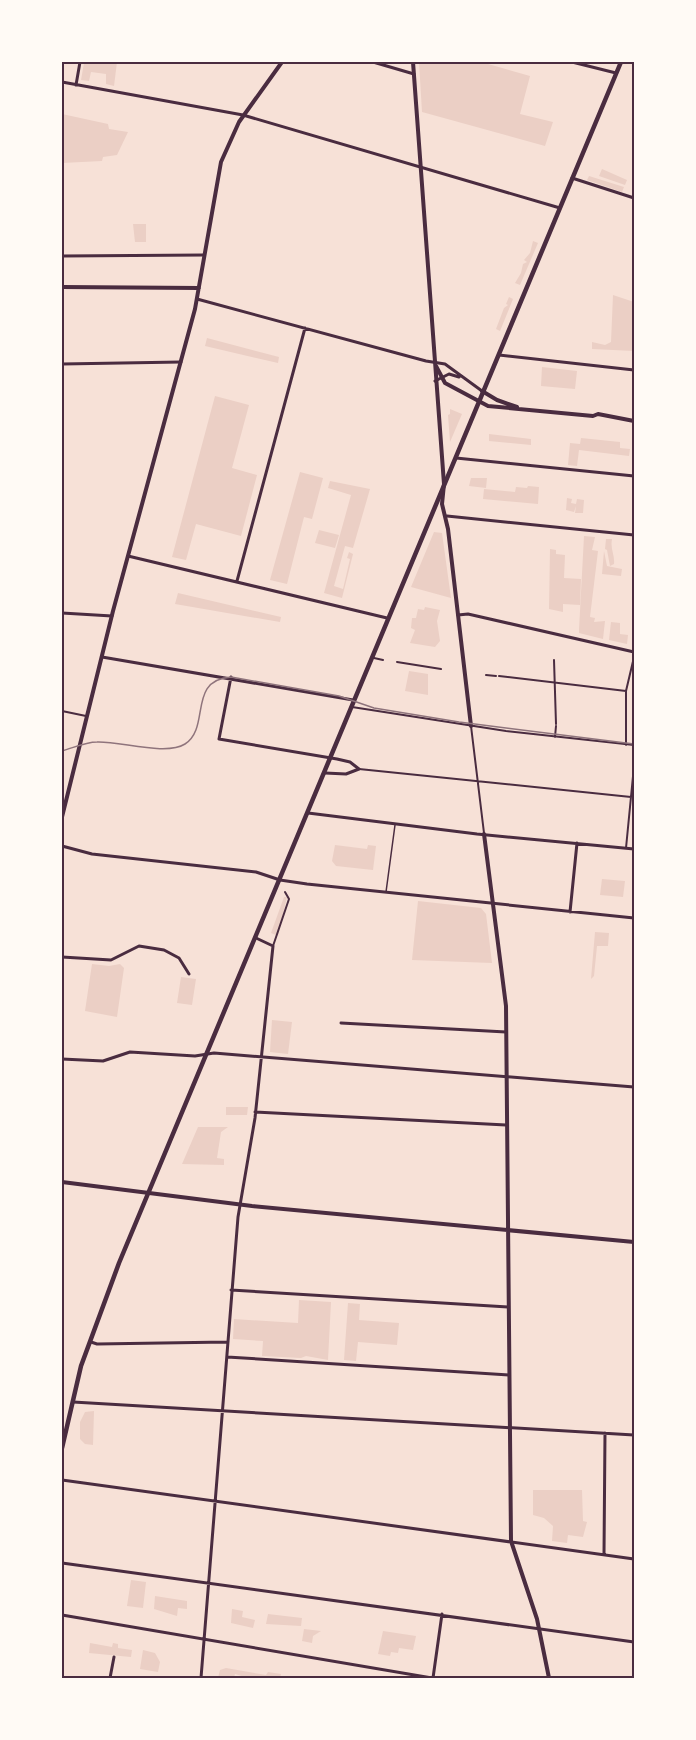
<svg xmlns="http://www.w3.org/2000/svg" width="696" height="1740" font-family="'Open Sans',sans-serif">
	<rect width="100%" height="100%" fill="#f7e1d7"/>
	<path fill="#ebcfc5" d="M97,62H117L114,86L106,84V74L91,72L89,81L81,80L84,63L96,64Z
		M419,62H481L530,76L520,114L553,122L545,146L422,112Z
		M62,114L108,124L109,129L128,132L117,155L103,157L102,161L62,163Z
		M602,169L627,180L625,185L599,176Z
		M589,176L624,187L622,192L587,180Z
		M133,224H146V242H135Z
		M533,241L538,243L520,285L515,283L521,273L523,264L527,262L524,260L530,253Z
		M613,295L634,302V351L592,349V342L605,345L611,342Z
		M509,297L513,299L500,331L496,329L504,308L508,305L506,304Z
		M207,338L279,357L278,363L205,346Z
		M542,367L577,371L575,389L541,386Z
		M215,396L249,405L232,468L257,475L241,536L196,524L186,560L172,557Z
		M450,409L462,414L450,442L448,415L450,414Z
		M489,434L531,439V445L489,441Z
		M581,438L620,442V448L630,449L629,456L579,450L577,466L568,465L570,443L580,444Z
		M300,472L323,478L312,519L304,517L287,584L270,580Z
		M471,478H487L486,488L469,486Z
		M330,481L370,489L353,548L345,546L334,586L343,589L350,559L347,558L349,552L353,554L342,598L324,593L351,495L328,488Z
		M528,486L539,487L538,504L483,499L484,489L515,492L516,487L527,488Z
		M567,498L572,499L571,503L576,504L577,499L584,500L583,513H575L576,506L574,512L566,510Z
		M319,530L339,535L335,548L315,543Z
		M434,532L442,533L451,598L411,587Z
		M584,536L595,537L592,550L598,551L590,617L595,618L594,622L605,621L603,639L579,633V630Z
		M606,539H612C610,549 615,555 614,564L610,566L607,550L605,549Z
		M550,549L556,550V554L565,555L564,578L581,579L580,605L563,604V612L549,609Z
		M604,551L607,566L622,569L621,576L602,574Z
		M178,593L281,617L280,622L175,604Z
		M425,607L440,610L437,621L440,641L435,647L410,643L415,630L411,628L412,618H416L418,609L424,610Z
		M611,622L620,623V634L628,635L627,644L609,640Z
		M409,671L428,674V695L405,691Z
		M335,845L367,849L368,845L376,846L373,870L336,866L332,861Z
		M602,879L625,881L623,897L600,895Z
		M284,897H287L278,936L271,933Z
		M418,901L481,908L486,914L492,963L412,960Z
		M595,932L609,933L608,946H597L594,976L591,979Z
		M92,964L109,966L120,964L124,968L117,1017L85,1011Z
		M181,977L196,979L192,1005L177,1003Z
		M272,1020L292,1022L288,1054L270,1052Z
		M226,1107H248L247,1115H226Z
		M198,1127H228L221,1132L217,1158L224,1159V1165L182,1164Z
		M299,1300L331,1302L328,1360L306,1356L301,1358L262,1356L263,1341L233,1339L234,1319L298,1323Z
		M348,1303L360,1304L359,1320L399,1323L397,1345L358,1342L356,1361L344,1360Z
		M94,1411L93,1445L85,1444L80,1439V1422L85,1412Z
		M533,1490H582L583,1521L587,1522L583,1537L568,1535L567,1543L552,1541L553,1526L544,1518L533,1515Z
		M131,1580L146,1582L143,1608L127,1606Z
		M155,1596L187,1601V1609L178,1608L177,1616L154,1609Z
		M232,1609L243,1611L242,1617L255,1620L253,1628L231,1623Z
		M268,1614L302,1618L301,1626L266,1624Z
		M304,1629L321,1631L313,1636L312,1643L302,1641Z
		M383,1631L416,1636L413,1650L399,1648L398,1653L391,1652L390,1656L378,1654Z
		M90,1643L112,1647L113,1643L118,1644V1648L132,1650L131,1657L89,1653Z
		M143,1650L155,1653L160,1662L158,1672L140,1669Z
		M226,1668L266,1675L268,1672L281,1674L280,1678H248L235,1674L234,1678H218L220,1670Z"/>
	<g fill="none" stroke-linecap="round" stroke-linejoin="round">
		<path stroke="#4a2c40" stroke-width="1.5" d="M386,892L395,825"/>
		<path stroke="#4a2c40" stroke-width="2" d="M374,658L383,660
			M554,660L556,724
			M397,662L441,669
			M486,675L496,676
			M499,676L626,691
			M352,707L506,731L634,745
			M62,711L86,716
			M471,726L484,833
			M555,737L556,726
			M626,745V691L634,657
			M359,769L631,797
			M626,848L634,766
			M273,946L289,899L285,892"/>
		<path stroke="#4a2c40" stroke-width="3" d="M373,62L414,74
			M572,62L616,73
			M62,82L243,115L560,208
			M76,85L80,62
			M572,178L634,198
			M62,256L204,255
			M197,299L426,361L445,364L482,391
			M499,355L634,370
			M62,364L181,362
			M435,381L449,374L459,377
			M456,458L634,476
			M447,516L634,535
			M128,556L387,618
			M237,581L305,328
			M62,613L112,616
			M458,615L468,614L634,652
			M102,657L353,700
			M231,677L219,739L337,759L350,762L359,769
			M325,773L346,774L359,769
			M308,813L477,834L634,849
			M62,846L92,854L256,872L280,880L307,884L634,918
			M570,912L577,843
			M62,957L111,960L139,946L164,950L179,958L189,974
			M341,1023L506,1032
			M62,1059L103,1061L130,1052L195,1056L214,1053L634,1087
			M255,1112L506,1125
			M231,1290L508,1307
			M91,1342L97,1344L227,1342
			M227,1357L509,1375
			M73,1402L634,1435
			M62,1480L634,1559
			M604,1554L605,1433
			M62,1563L634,1642
			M62,1615L432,1678
			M110,1678L114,1657
			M201,1678L238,1217L255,1118L273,946L256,938
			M433,1678L442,1614"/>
		<path stroke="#4a2c40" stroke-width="4" d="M413,62L444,484L442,504L448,529L471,726
			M62,287L199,288
			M436,366L445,383L488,406L593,416L598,414L634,421
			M482,391L497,400L517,407
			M62,817L113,611L195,309L221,162L239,122L282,62
			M484,834L506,1006L511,1541L537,1619L549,1678
			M62,1182L252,1206L634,1242"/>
		<path stroke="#4a2c40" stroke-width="4.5" d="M62,1448L81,1366L119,1263L621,62"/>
		<path stroke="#8f747c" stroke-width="1.5" d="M62,751C73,748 85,742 97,742C120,741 166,756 185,744C211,727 187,680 231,677L339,696L374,708L459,722L634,744"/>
	</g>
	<rect width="696" height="1740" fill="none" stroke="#fffaf5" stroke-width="126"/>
	<rect x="63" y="63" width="570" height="1614" fill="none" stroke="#4a2c40" stroke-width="2"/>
</svg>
